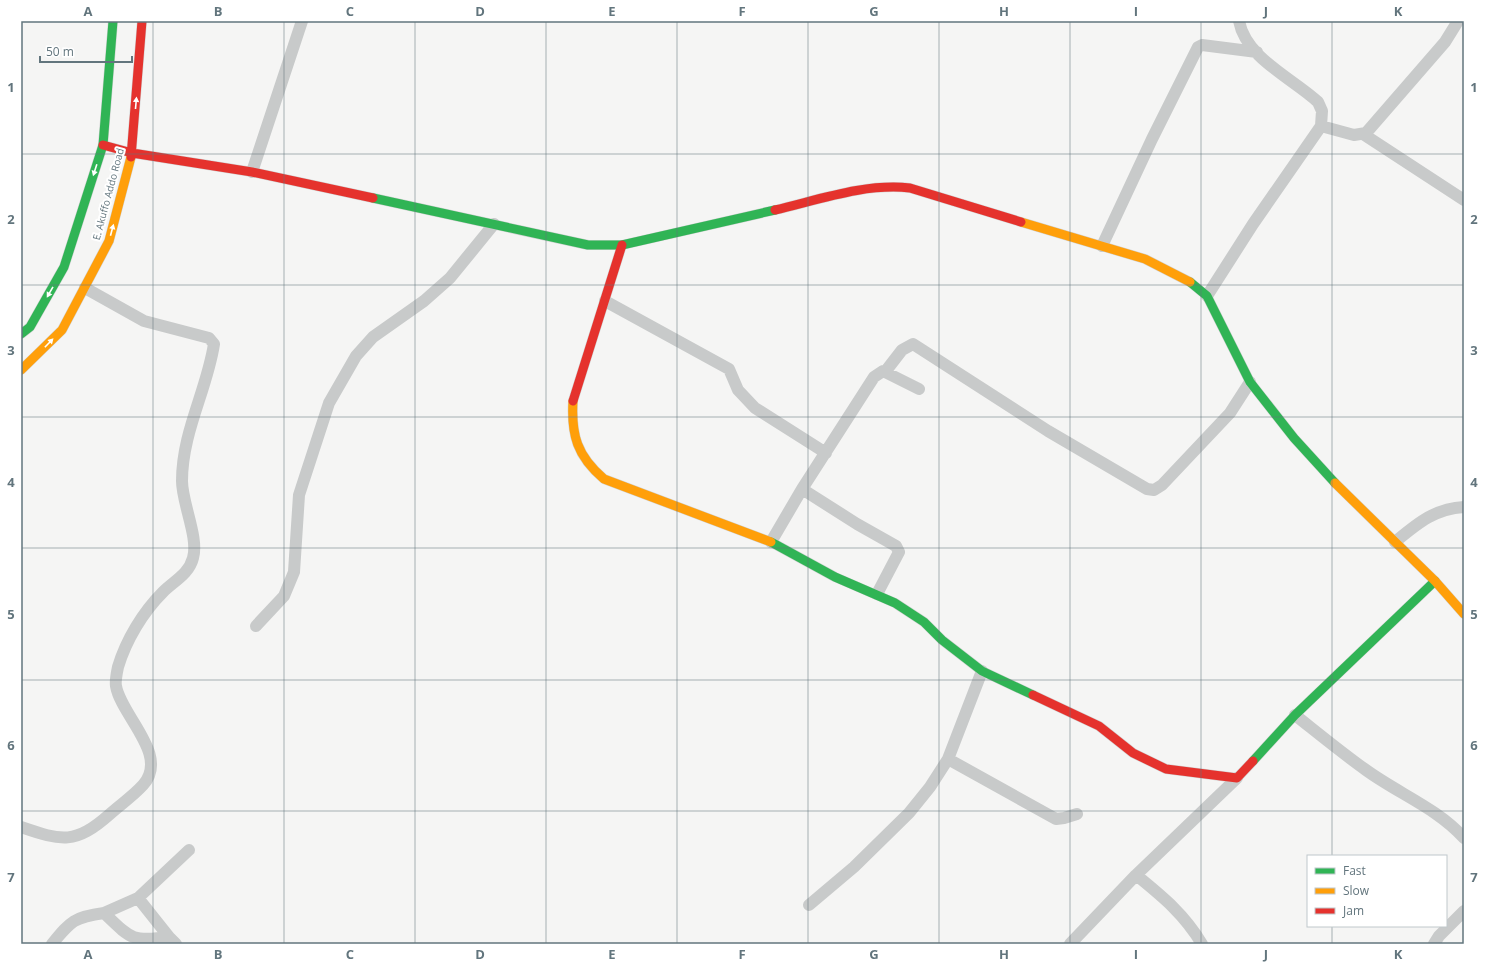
<svg xmlns="http://www.w3.org/2000/svg" width="1485" height="965" font-family="'Open Sans',sans-serif">
	<rect width="100%" height="100%" fill="#f5f5f4"/>
	<g fill="none" stroke-linecap="round" stroke-linejoin="round">
		<defs>
			<path id="fast" d="M373,198L588,245H622L775,210
				M1190,282L1207,296L1250,382L1294,438L1335,483
				M21,334L30,327L64,267L103,145L113,21
				M771,542L835,577L895,603L924,622L942,640L982,671L1033,695
				M1253,761L1295,715L1435,581"/>
			<path id="slow" d="M1021,222L1145,259L1190,282
				M21,370L62,330L109,241L131,157
				M573,401C571,435 577,456 604,479L771,542
				M1335,483L1435,581L1464,614"/>
			<path id="jam" d="M103,145L132,153L252,172L373,198
				M131,157L142,21
				M775,210C818,200 865,183 910,188L1021,222
				M573,401L622,245
				M1033,695L1099,726L1133,753L1166,769L1237,778L1253,761"/>
		</defs>
		<use href="#fast" stroke="#d1d2d2" stroke-width="10"/>
		<use href="#slow" stroke="#d1d2d2" stroke-width="10"/>
		<use href="#jam" stroke="#d1d2d2" stroke-width="10"/>
		<path stroke="#c8caca" stroke-width="12" d="M1321,126L1354,135L1366,133L1445,42L1458,21
			M1363,134L1464,200
			M252,172L302,21
			M1102,246L1152,139L1198,47L1202,45L1257,52
			M1207,296L1253,224L1321,126L1322,111L1318,102C1292,78 1246,58 1239,21
			M605,301L729,369L738,390L755,408L826,453
			M885,372L902,350L913,344L1048,431L1147,489L1154,490L1162,485L1230,413L1250,382
			M802,489L857,524L896,546L899,552L877,594
			M771,542L802,489L874,377L883,371L919,389
			M1395,542C1418,523 1434,509 1464,507
			M256,626L284,596L294,572L299,495L329,403L356,356L373,337L424,301L450,278L494,224
			M1295,715C1319,734 1342,753 1366,770C1399,794 1437,808 1464,838
			M948,759L1056,819L1064,818L1077,814
			M21,827C62,841 75,845 110,814C120,805 133,796 143,785C170,755 121,716 116,686C115,681 117,672 118,667C126,640 143,612 163,592C174,581 189,574 193,558C199,538 182,503 182,481C182,432 207,390 214,344L209,338L144,321L85,288
			M1136,875C1163,897 1184,914 1202,944
			M138,898L169,937
			M809,905L854,867L909,813L930,787L948,759L982,671
			M104,913L138,898L189,850
			M52,944C71,921 74,917 104,913C131,939 132,942 169,937L176,944
			M1070,944L1136,875L1237,778
			M1434,944L1439,936L1464,911"/>
		<use href="#fast" stroke="#30b455" stroke-width="9"/>
		<use href="#slow" stroke="#ff9f0a" stroke-width="9"/>
		<use href="#jam" stroke="#e5322d" stroke-width="9"/>
	</g>
	<defs><path id="oneway-solid" d="M-6-.8H1V-3.2L6.5 0L1 3.2V.8H-6Z"/></defs>
	<g fill="#fff">
		<use href="#oneway-solid" transform="translate(136 103) rotate(-85)"/>
		<use href="#oneway-solid" transform="translate(95 170) rotate(108)"/>
		<use href="#oneway-solid" transform="translate(112 230) rotate(-75)"/>
		<use href="#oneway-solid" transform="translate(50 292) rotate(120)"/>
		<use href="#oneway-solid" transform="translate(49 343) rotate(-46)"/>
	</g>
	<path fill="none" stroke="#62757d" stroke-width="1" stroke-opacity="0.55" d="M153,21V944M284,21V944M415,21V944M546,21V944M677,21V944M808,21V944M939,21V944M1070,21V944M1201,21V944M1332,21V856M21,154H1464M21,285H1464M21,417H1464M21,548H1464M21,680H1464M21,811H1464M1332,926V944"/>
	<g text-anchor="middle" stroke-width="4" stroke-linejoin="round" paint-order="stroke">
		<g font-size="10" fill="#62757d" stroke="#fff">
			<text transform="translate(108 194) rotate(-75)" y="4">E. Akuffo Addo Road</text>
		</g>
	</g>
	<rect width="1485" height="965" fill="none" stroke="#ffffff" stroke-width="44"/>
	<rect x="1307" y="855" width="140" height="72" fill="#ffffff" stroke="#c0c8cb"/>
	<rect x="1315" y="868" width="20" height="6" fill="#30b455" stroke="#c0c8cb"/>
	<text x="1343" y="875" font-size="12" fill="#62757d">Fast</text>
	<rect x="1315" y="888" width="20" height="6" fill="#ff9f0a" stroke="#c0c8cb"/>
	<text x="1343" y="895" font-size="12" fill="#62757d">Slow</text>
	<rect x="1315" y="908" width="20" height="6" fill="#e5322d" stroke="#c0c8cb"/>
	<text x="1343" y="915" font-size="12" fill="#62757d">Jam</text>
	<path d="M40 56v6h92v-6" fill="none" stroke="#62757d" stroke-width="2"/>
	<text x="46" y="56" font-size="12" fill="#62757d" stroke="#ffffff" stroke-width="3" paint-order="stroke">50 m</text>
	<rect x="22" y="22" width="1441" height="921" fill="none" stroke="#62757d" stroke-width="1.5"/>
	<g font-size="13" text-anchor="middle" font-weight="bold" fill="#62757d">
		<text x="88" y="16">A</text>
		<text x="218" y="16">B</text>
		<text x="350" y="16">C</text>
		<text x="480" y="16">D</text>
		<text x="612" y="16">E</text>
		<text x="742" y="16">F</text>
		<text x="874" y="16">G</text>
		<text x="1004" y="16">H</text>
		<text x="1136" y="16">I</text>
		<text x="1266" y="16">J</text>
		<text x="1398" y="16">K</text>
		<text x="11" y="92">1</text>
		<text x="1474" y="92">1</text>
		<text x="11" y="224">2</text>
		<text x="1474" y="224">2</text>
		<text x="11" y="355">3</text>
		<text x="1474" y="355">3</text>
		<text x="11" y="487">4</text>
		<text x="1474" y="487">4</text>
		<text x="11" y="619">5</text>
		<text x="1474" y="619">5</text>
		<text x="11" y="750">6</text>
		<text x="1474" y="750">6</text>
		<text x="11" y="882">7</text>
		<text x="1474" y="882">7</text>
		<text x="88" y="959">A</text>
		<text x="218" y="959">B</text>
		<text x="350" y="959">C</text>
		<text x="480" y="959">D</text>
		<text x="612" y="959">E</text>
		<text x="742" y="959">F</text>
		<text x="874" y="959">G</text>
		<text x="1004" y="959">H</text>
		<text x="1136" y="959">I</text>
		<text x="1266" y="959">J</text>
		<text x="1398" y="959">K</text>
	</g>
</svg>
